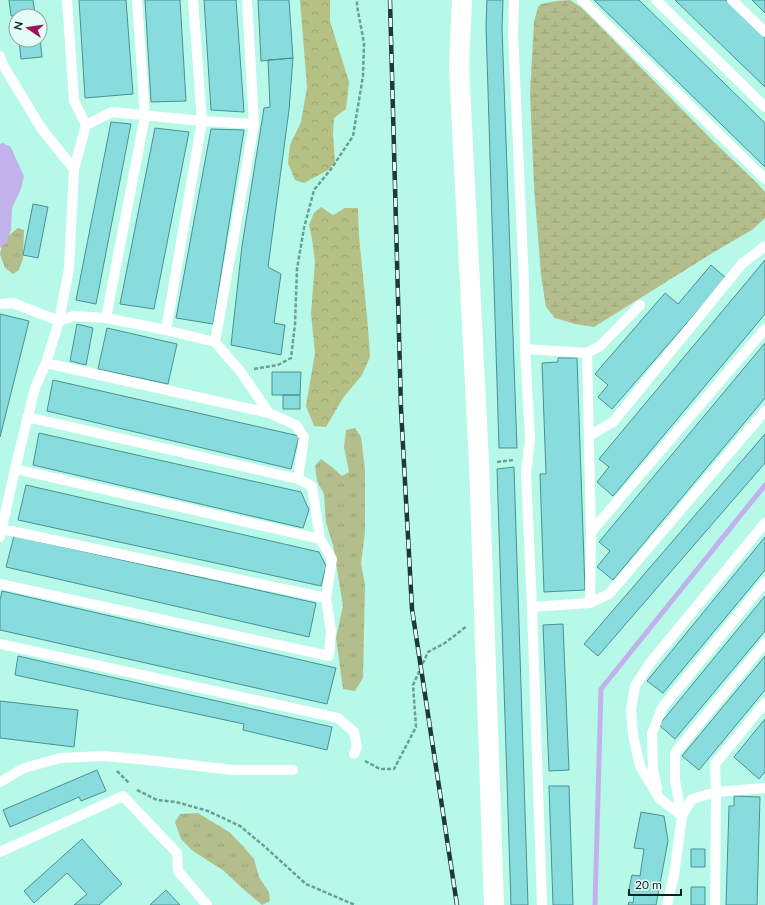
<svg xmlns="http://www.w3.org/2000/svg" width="765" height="905" font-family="Lato,sans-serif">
	<defs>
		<pattern id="grass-tufts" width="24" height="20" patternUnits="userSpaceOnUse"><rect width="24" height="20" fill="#b4be8c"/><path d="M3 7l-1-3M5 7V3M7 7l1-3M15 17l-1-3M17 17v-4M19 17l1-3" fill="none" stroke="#99a378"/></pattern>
		<pattern id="forest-crowns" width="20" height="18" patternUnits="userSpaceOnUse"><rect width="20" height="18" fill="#b5c084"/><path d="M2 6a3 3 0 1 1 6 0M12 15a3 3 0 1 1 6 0" fill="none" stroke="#9aa572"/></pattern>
		<pattern id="wetland-marsh" width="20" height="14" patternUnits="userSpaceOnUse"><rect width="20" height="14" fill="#b4be8c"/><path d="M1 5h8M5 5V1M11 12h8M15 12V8" fill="none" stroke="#99a378"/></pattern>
	</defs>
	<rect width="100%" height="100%" fill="#b7f9e9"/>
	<path fill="url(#grass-tufts)" d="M18,228L24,230L23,259L19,270L13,274L5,268L0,254L3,240Z
		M355,428L361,437L365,470V532L361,563L365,585L363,678L355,691L343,689L336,638L343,606L333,545L326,523L324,494L317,481L315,466L321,459L332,467L342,476L349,472L344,447L346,430Z
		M198,813L229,832L242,845L254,859L259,877L269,892L270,901L262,905L242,888L224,871L193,851L181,839L175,822L180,814Z"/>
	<path fill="url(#forest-crowns)" d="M300,0H330V21L349,82L346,109L334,118L333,134L335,162L328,170L304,183L295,180L288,163L290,145L301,122L307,87Z
		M321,207L333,215L345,208H358L359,236L368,327L370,357L362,375L343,398L326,427L314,426L306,406L315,353L311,314L315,261L312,239L309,225L314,213Z"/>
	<path fill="url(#wetland-marsh)" d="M570,0L582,8L714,142L757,183L765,192V218L752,230L714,252L594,327L575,324L555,318L546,307L541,275L534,186L530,94L534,22L538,7L541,4L556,1Z"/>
	<path fill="#c2b2eb" d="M3,143L11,147L16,159L24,176L21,189L12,208L11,229L6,243L0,248V144Z"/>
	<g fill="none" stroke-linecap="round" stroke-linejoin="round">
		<path stroke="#c2b2eb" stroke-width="5" d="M595,905L601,689L765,485"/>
	</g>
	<path fill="#88dcde" stroke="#4a9091" d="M9,0H33L35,13H39V16H11Z
		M79,0H126L133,94L85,98Z
		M145,0H180L186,101L151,102Z
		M204,0H236L244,112L211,110Z
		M258,0H289L293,58L261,61Z
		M487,0H503L502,28L517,448H499L486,26Z
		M594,0H639L765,123V167Z
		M675,0H726L765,38V87Z
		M752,0H765V13Z
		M40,38L42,57L21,59L19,40H40Z
		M293,58L289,110L268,267L281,274L274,323L285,325L281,355L231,345L242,246L264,108L270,107L268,60Z
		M111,122L131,124L96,304L76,300Z
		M155,128L189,132L154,309L120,304Z
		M211,129L244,130L213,324L176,318Z
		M33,204L48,207L38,258L23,255Z
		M765,260V314L613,496L597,482L609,467L599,459Z
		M711,265L726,278L612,409L598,397L608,385L595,374L665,293L678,304Z
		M0,314L29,321L0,437Z
		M77,324L93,328L86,365L70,361Z
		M107,328L177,344L168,384L98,369Z
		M765,343V398L613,580L597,567L610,551L599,542Z
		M558,358H577L585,590L544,592L540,474H546L542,363L558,362Z
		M272,372H301L300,395H272Z
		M53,380L299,436L291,469L47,411Z
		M283,395H300V409H283Z
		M39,433L301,492L309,510L303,528L33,465Z
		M765,434V463L598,656L584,644Z
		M514,467L528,905H511L497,469Z
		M26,485L319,552L326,566L321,586L18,520Z
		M14,536L316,603L309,637L6,567Z
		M765,537V570L663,693L647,681Z
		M2,591L336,668L327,704L0,630V600Z
		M765,596V631L675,739L659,725Z
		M563,624L569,770L549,771L543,625Z
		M18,656L332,727L327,750L243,730L244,724L15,675Z
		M765,656V690L699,770L682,756Z
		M0,701L78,710L74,747L0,738Z
		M765,719V772L759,779L734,757Z
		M97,770L106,791L81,801L79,797L10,827L3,810Z
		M549,786H569L573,905H553Z
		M734,796L760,797L757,905H726L729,806H734Z
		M641,812L664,816L668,841L656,905H628L629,902L633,903L634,895L628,894L632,875L640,876L644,849L634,848Z
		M82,839L122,884L99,905H74L87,894L67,873L34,903L24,891Z
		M691,849H705V867H691Z
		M691,887H705V905H691Z
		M166,890L180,905H150Z"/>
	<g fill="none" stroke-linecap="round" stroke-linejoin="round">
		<path stroke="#6d9e93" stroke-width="2.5" stroke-dasharray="4 2" stroke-linecap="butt" d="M254,369L278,365L291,358L295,324L297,269L304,228L314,190L331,169L353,136L363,76L364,43L357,6V0
			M497,462L514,460
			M365,761L380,769H394L416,727L413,685L428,652L445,643L467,626
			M117,771L129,783
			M137,790L157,800L176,802L208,811L240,826L264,846L306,884L355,905"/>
		<path stroke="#fff" stroke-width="10" d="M137,0L145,116L106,318L166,330
			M193,0L202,121L166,330L215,342L254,124L247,0
			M514,0L513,34L524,282L525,349L530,439L526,473L532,607L542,905
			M582,0L765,179
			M656,0L765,107
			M732,0L765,32
			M0,56L3,65L17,88L41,128L74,169
			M86,125L112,112L202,121L254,124
			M0,304L13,303L59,321L73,316L106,318
			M215,342L240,371L269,413
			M525,349L587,353L591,532L590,603L532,607
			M587,353L600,346L640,305
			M27,417L298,479
			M589,436L613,422L742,264L765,246
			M15,469L320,539
			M2,529L326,598
			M591,532L765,329
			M0,537L15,469L35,388L46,363L59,321L69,269L74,169L86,125L74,101L67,0
			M0,584L329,656L331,631L326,598L332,559L320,539L312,486L298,479L304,437L296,425L269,413L46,363
			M590,603L609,594L765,411
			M0,644L338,718L354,732L357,747L354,754
			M0,782L24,768L60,758L103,756L138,759L233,770H293
			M657,788L653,770L652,733L662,708L765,582
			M682,816L659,798L640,766L633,735L631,710L635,686L650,663L765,523
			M682,816L675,781V753L765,643
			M0,852L123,796L177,853L178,871L207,905
			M667,905L674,875L682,816L692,799L716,792L765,788
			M715,905L716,792L715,764L765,703"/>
		<path stroke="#fff" stroke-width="20" d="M462,0L459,67L479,463L494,905"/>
		<defs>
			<path id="rail" d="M390,0L401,409L412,609L457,905"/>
		</defs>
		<use href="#rail" stroke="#1c3b35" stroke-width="4.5"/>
		<use href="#rail" stroke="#e4fdf6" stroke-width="3" stroke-dasharray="9" stroke-linecap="butt"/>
	</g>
	<g transform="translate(28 28) rotate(283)"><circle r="19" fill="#e4fdf6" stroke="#8da7a0"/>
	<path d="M0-3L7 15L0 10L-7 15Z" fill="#a0125b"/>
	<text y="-6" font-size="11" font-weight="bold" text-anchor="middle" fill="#0a2520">N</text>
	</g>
	<path d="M629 889v6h52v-6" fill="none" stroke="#0a2520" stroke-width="2"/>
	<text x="635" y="889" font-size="12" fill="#0a2520" stroke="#e4fdf6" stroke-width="3" paint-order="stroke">20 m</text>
</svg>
